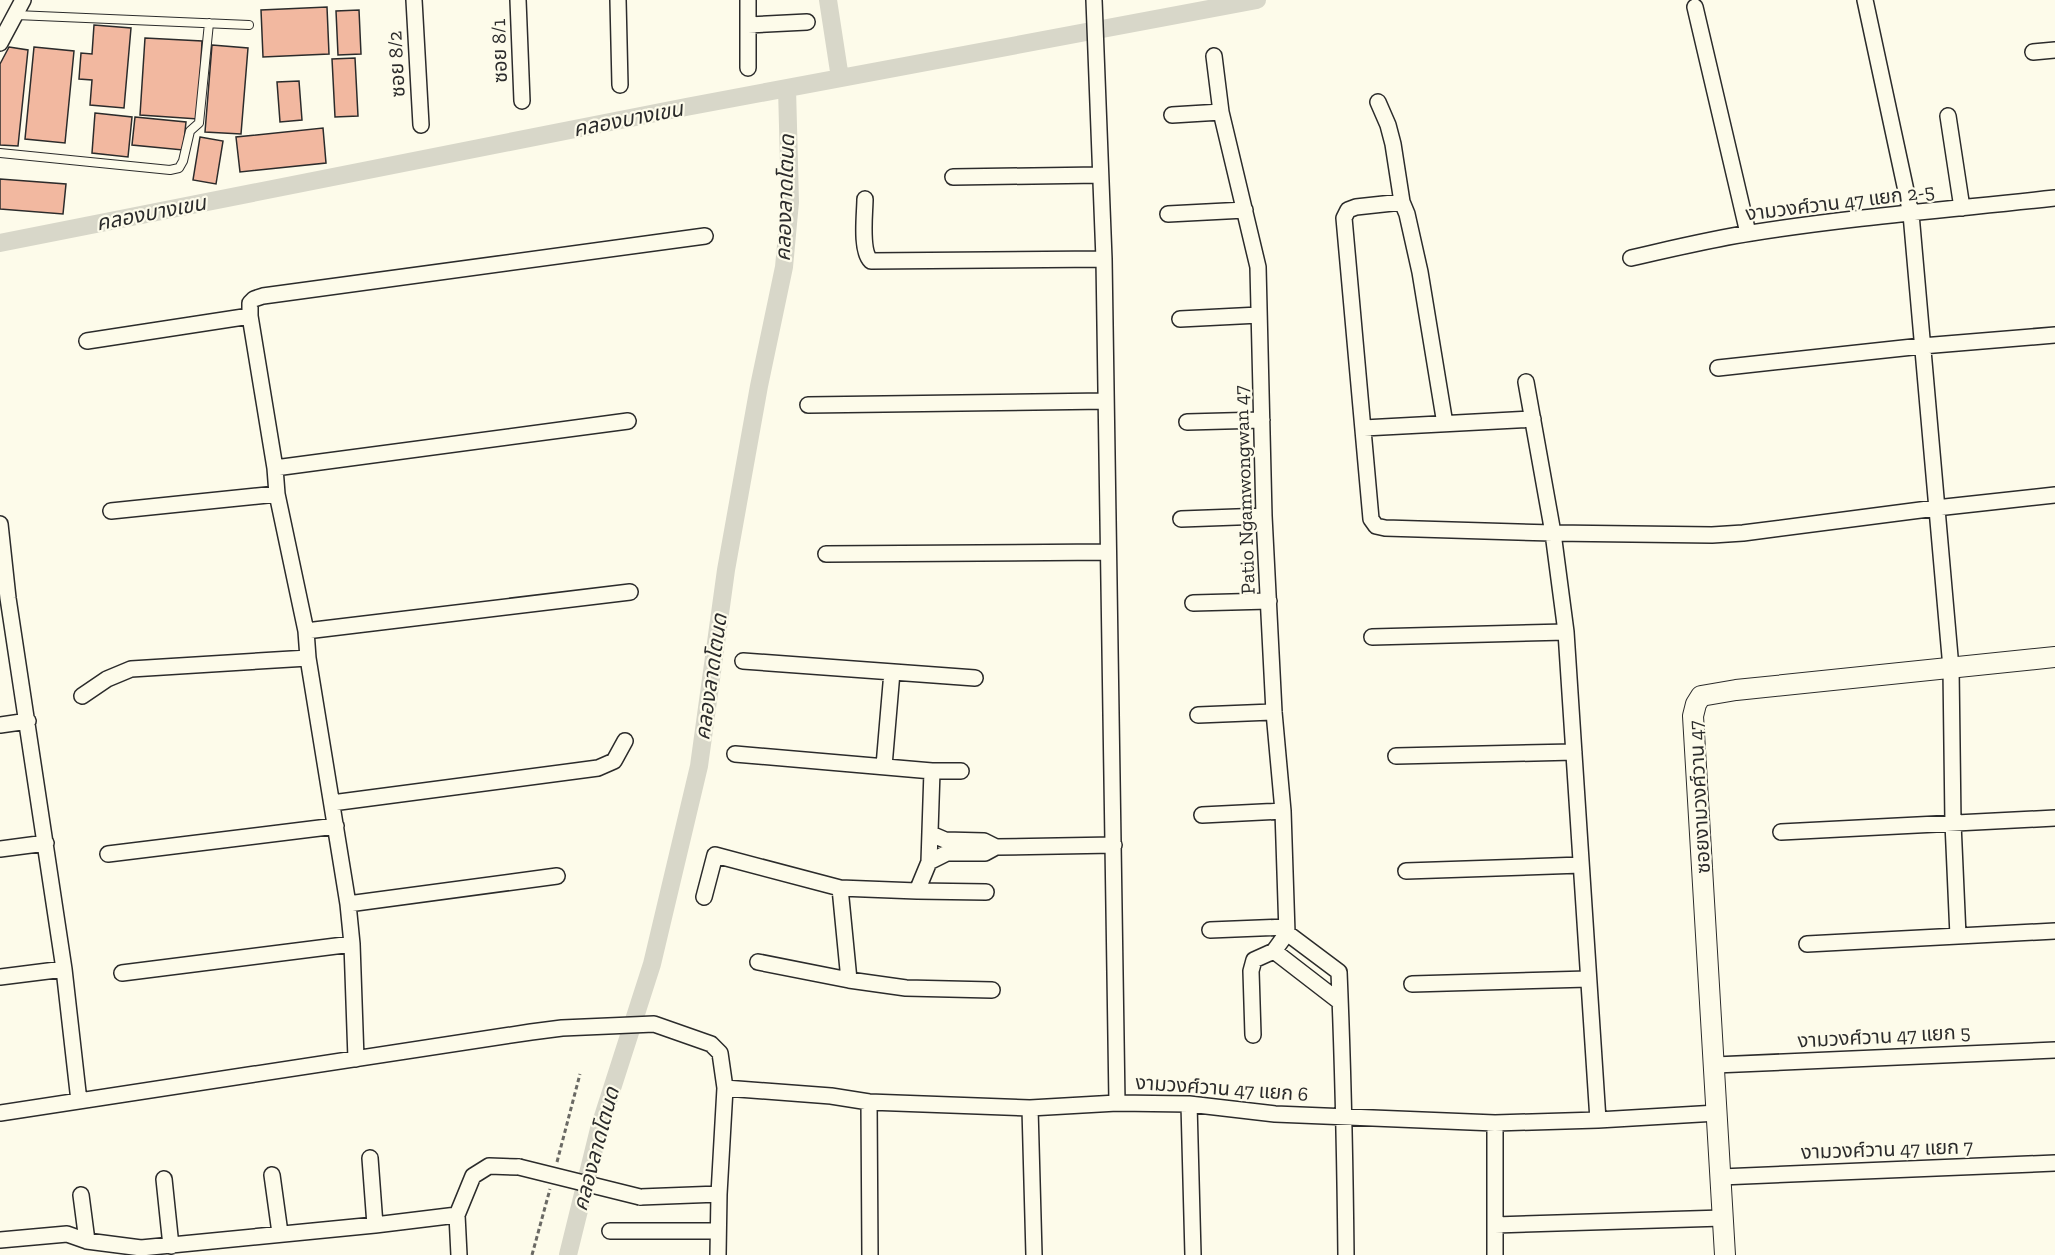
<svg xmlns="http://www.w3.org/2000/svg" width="2055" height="1255" font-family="'Zilla Slab','Noto Sans Thai',serif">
	<rect width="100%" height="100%" fill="#fdfbea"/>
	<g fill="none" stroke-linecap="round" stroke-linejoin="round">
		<path stroke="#d8d7c9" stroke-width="18" d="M828,0L840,78
			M0,243L686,107L1257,0
			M568,1255L599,1129L652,964L699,766L726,570L759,386L784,267L790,202L787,88"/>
	</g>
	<path fill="#f2b8a0" stroke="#2b2b2b" stroke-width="1.5" d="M327,7L329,54L263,57L261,10Z
		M359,10L361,54L338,55L336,11Z
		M94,25L131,28L124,108L90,105L92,80L79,79L81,53L92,54Z
		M145,38L202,41L198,119L140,115Z
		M212,45L248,48L241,134L205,132Z
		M9,47L28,50L18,146L0,145V64Z
		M34,47L74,51L65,143L25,139Z
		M355,58L358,116L335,117L332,59Z
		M299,81L302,120L280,122L277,82Z
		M95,113L132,117L128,157L92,153Z
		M135,117L186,122L183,150L132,145Z
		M323,128L326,163L240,172L236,137Z
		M200,137L223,141L216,184L193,180Z
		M0,179L66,184L63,214L0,209Z"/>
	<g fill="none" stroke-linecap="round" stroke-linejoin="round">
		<defs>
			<path id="service" d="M16,15L249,25
				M0,153L170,170L179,168L183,161L190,131L199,123L209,23"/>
			<path id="minor" d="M414,0L421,125
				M518,0L522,101
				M618,0L620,85
				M748,0V68
				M1094,0L1104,259L1117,1103
				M1865,0L1911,214L1951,668L1953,823L1958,936
				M1695,7L1748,233
				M748,25L807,22
				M0,43L23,0
				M2033,52L2055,50
				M1214,56L1221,112L1258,267L1264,516L1274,712L1283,811L1287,933
				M1378,102L1388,125L1393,144L1402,202L1407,214L1420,272L1445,424
				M1172,115L1221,112
				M1948,116L1962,208
				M953,177L1100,175
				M865,199C865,213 860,251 871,261L1104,259
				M1402,202L1356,207L1348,210L1344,218L1371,519L1376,526L1385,528L1553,533L1712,535L1743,533L1936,508L2055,495
				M1168,214L1245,210
				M1631,258C1671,249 1711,239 1751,233C1852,217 1954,209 2055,198
				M1180,319L1259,315
				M87,341L250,316
				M1718,368L1922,346L2055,335
				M1526,382L1553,533L1566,632L1598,1120
				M808,405L1106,401
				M1187,422L1262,420
				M1364,428L1533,419
				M275,468L628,421
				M111,511L277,494
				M1181,519L1264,516
				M0,524L8,598L64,969L79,1101
				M826,554L1108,552
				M1193,603L1269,601
				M306,631L630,592
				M1372,637L1566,632
				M743,661L975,678
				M82,696L107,679L131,669L308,658
				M1198,715L1274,712
				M0,725L28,721
				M1396,756L1574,752
				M884,766L892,672
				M932,771H961
				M332,803L598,768L614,761L625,741
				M1202,815L1283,811
				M1781,832L2055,818
				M931,834L945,840L984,841L996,847L1114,845
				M0,849L46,843
				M108,854L336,826
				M929,862L947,853H985L996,847
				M1406,871L1581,865
				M840,888L849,980
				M917,891L986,892
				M704,897L715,855L840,888L917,891L929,862L932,771L735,754
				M348,904L557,876
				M1210,930L1286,927
				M1807,944L2055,931
				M758,962L849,980L906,988L992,990
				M122,973L352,944
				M0,977L64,969
				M1412,984L1588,979
				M1340,1002L1274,951L1287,933L1339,972C1343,1067 1345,1161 1346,1255
				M1253,1035L1251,971L1254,960L1274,951
				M356,1059L352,944L348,904L308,658L306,631L277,494L275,468L250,316V303L254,299L263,296L705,236
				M1715,1065L2055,1050
				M725,1088L831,1096L869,1102L1030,1108L1117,1103L1189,1104L1275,1114L1495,1123L1598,1120L1717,1113
				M869,1102L870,1255
				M1189,1104L1193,1255
				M1030,1108L1034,1255
				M0,1113L531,1032L562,1028L654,1024L711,1044L720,1053L725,1088L719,1194L718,1255
				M1495,1123V1255
				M370,1158L375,1225
				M272,1175L280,1233
				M1721,1177L2055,1163
				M164,1179L171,1246
				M81,1195L87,1241
				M640,1197L719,1194
				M457,1215L459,1255
				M1495,1225L1723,1218
				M610,1231H718
				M0,1240L67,1234L87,1241L141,1248L375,1225L457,1215L473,1176L489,1166L519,1167"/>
			<path id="tertiary" d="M1725,1255L1693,716L1696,704L1701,696L1736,690L2055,657"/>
		</defs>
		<use href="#service" stroke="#2b2b2b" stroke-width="10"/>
		<use href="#minor" stroke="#2b2b2b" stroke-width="18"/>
		<use href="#tertiary" stroke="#2b2b2b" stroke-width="22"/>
		<path stroke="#6a6964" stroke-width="3" stroke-dasharray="4.5 3" stroke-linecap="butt" d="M557,1162L580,1074
			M532,1255L550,1189"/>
		<use href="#service" stroke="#fdfbea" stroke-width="8"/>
		<use href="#minor" stroke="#fdfbea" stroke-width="15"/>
		<use href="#tertiary" stroke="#fdfbea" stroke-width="20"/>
		<defs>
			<path id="minor-bridge" d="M519,1167L640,1197"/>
		</defs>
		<use href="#minor-bridge" stroke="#2b2b2b" stroke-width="18" stroke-linecap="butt"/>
		<use href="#minor-bridge" stroke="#fdfbea" stroke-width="15"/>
	</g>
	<g text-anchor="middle" stroke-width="4.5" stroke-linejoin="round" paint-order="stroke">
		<g font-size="20" fill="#2b2b2b" stroke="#fdfbea">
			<text transform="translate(499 51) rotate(-92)" y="7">ซอย 8/1</text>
			<text transform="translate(396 64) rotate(-93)" y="7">ซอย 8/2</text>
			<text transform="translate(1840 202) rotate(-7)" y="7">งามวงศ์วาน 47 แยก 2-5</text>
			<text transform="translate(1244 490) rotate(-92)" y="7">Patio Ngamwongwan 47</text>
			<text transform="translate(1699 797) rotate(-93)" y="7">ซอยงามวงศ์วาน 47</text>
			<text transform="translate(1884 1036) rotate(-3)" y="7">งามวงศ์วาน 47 แยก 5</text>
			<text transform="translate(1222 1088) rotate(4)" y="7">งามวงศ์วาน 47 แยก 6</text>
			<text transform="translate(1887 1149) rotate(-2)" y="7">งามวงศ์วาน 47 แยก 7</text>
		</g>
		<g font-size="21" font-style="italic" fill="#2b2b2b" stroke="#fdfbea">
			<text transform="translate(628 119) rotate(-11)" y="7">คลองบางเขน</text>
			<text transform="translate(785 198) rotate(-88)" y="7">คลองลาดโตนด</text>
			<text transform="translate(151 213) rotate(-11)" y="7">คลองบางเขน</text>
			<text transform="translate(711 677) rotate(-82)" y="7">คลองลาดโตนด</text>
			<text transform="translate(596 1149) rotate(-75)" y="7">คลองลาดโตนด</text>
		</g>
	</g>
</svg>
